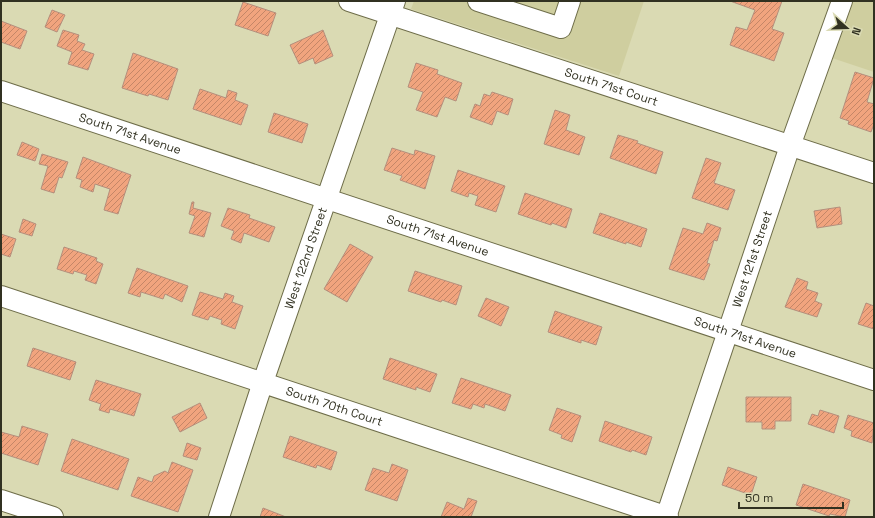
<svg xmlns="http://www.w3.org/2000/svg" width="875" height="518" font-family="'Space Grotesk',sans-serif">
	<defs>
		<pattern id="building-hatch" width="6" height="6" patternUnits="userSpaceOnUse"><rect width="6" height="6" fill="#f1a47e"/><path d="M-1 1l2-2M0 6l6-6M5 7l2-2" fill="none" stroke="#c48667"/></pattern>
	</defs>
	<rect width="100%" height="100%" fill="#dadab3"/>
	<path fill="#cfce9f" d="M414,1H644L619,76L411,9Z
		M849,1H874V72L829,57Z"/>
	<path fill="url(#building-hatch)" stroke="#b48f7d" d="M730,1H782L772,29L784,33L774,61L730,45L736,27L747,30L755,10Z
		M243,2L276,13L268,36L235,25Z
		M52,10L65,15L57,32L45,27Z
		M1,21L27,31L20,49L1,42Z
		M63,30L79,35L77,41L85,44L82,50L94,54L88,70L68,64L72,52L57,46Z
		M323,30L333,56L315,64L313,58L299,64L290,45Z
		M133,53L178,69L168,100L149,94L148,96L122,88Z
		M416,63L438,70L437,74L462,83L456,101L445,97L437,117L416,110L423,92L408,87Z
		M855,72L874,78L867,102L874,104V124L871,132L848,124L849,121L840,118Z
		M200,89L226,98L228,90L237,93L235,100L248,105L241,125L193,109Z
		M492,92L513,99L508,115L497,111L492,125L470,117L475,104L480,106L484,94L490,96Z
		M555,110L570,115L566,130L585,137L579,155L544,144Z
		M274,113L308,124L302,143L268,132Z
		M618,135L638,141L637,143L663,152L656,174L610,158Z
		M22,142L39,149L35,161L17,155Z
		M392,148L414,155L415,150L435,156L425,189L400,180L402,176L384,170Z
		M42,154L68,162L62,178L59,177L54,193L41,189L48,166L39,164Z
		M83,157L131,175L118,214L104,210L110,189L95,184L93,192L80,187L82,180L76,178Z
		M706,158L721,163L714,183L735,190L728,210L692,198Z
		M458,170L505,186L496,212L475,205L478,196L469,193L468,197L451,191Z
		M525,193L572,209L566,228L552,223L551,225L518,214Z
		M192,202H194L193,208L211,213L204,237L189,233L195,216L189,214Z
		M840,207L842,224L817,228L814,211Z
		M228,208L250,215L249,218L275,227L269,242L244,233L241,243L231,239L234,231L221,226Z
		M600,213L647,229L641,247L626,242V244L593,233Z
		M23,219L36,224L32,236L19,232Z
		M707,223L721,228L717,241L714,240L712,247L707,263L710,264L704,280L669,269L683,228L703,234Z
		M1,234L16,239L10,257L1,254Z
		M350,244L373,257L347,302L324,289Z
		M64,247L97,258L96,261L103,264L96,284L85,280L87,275L74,271L73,274L57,269Z
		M137,268L188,286L182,302L165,294L163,299L141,292L140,297L128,293Z
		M415,271L462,286L456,305L442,300L441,302L408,291Z
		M797,278L808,282L806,289L818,293L815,301L822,304L817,317L785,307Z
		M200,292L223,299L225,293L234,296L232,302L243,306L235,329L221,324L222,320L210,316L208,320L192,315Z
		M486,298L509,307L501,326L478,316Z
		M866,303L874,306V329L858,324Z
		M555,311L602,327L596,345L581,340V343L548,332Z
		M33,348L76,362L70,380L27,366Z
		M390,358L437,374L430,392L416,387V390L383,379Z
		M461,378L511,395L505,411L485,404L484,408L473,404L471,409L452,403Z
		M96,380L141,394L134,416L110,409L109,413L99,410L101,404L89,400Z
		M746,397H791V421H775V429H762V422H746Z
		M200,403L207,418L180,432L172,417Z
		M557,408L581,416L572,442L561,438L562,435L549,430Z
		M820,410L839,416L834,433L808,424L812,414L818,416Z
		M848,415L874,423L872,443L851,436L852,431L844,428Z
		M605,421L652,437L646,455L632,450L631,452L599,441Z
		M22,426L48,434L38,465L1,453V432L19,437Z
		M290,436L337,452L331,470L317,465L316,468L283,457Z
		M72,439L129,459L118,490L61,471Z
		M187,443L201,448L197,460L183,456Z
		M172,462L193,470L178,512L131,496L138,477L152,482L154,476L165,471L168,473Z
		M392,464L408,470L397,501L365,490L373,468L389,473Z
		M728,467L757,477L751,495L722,485Z
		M803,484L850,500L845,517L830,514L829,516L796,505Z
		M468,498L477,501L471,517H441L447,502L464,509Z
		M263,508L286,517H260Z"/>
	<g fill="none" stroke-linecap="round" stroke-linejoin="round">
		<defs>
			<g id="minor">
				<path id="s1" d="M349,1L874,173"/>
				<path d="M478,1L561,28L570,1"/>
				<path id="s2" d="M1,91L874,380"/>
				<path id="s3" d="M1,296L668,517"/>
				<path d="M1,500L53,517"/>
				<path id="s4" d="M219,517L263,382L395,1"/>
				<path id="s5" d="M666,517L790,146L842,1"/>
			</g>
		</defs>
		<use href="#minor" stroke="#6e6d49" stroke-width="22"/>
		<use href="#minor" stroke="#fff" stroke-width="20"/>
	</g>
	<g text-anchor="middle" stroke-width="3.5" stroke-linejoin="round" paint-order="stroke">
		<g font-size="12" fill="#313121" stroke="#dadab3">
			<text dy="4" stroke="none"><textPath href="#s1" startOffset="276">South 71st Court</textPath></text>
			<text dy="4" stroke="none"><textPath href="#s2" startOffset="136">South 71st Avenue</textPath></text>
			<text dy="4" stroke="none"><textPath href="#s2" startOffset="460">South 71st Avenue</textPath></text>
			<text dy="4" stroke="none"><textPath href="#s4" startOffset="273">West 122nd Street</textPath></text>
			<text dy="4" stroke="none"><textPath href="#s5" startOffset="272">West 121st Street</textPath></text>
			<text dy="4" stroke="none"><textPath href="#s2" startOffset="784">South 71st Avenue</textPath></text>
			<text dy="4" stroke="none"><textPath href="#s3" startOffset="351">South 70th Court</textPath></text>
		</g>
	</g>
	<rect width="875" height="518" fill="none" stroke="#313121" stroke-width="4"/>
	<g transform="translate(847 28) rotate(110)" stroke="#dadab3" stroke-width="3" paint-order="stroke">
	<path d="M0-3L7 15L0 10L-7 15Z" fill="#313121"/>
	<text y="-6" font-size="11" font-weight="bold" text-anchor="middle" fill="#313121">N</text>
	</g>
	<path d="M739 502v6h104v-6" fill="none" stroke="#313121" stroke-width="2"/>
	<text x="745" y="502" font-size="12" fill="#313121" stroke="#dadab3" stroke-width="3" paint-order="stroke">50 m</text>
</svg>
